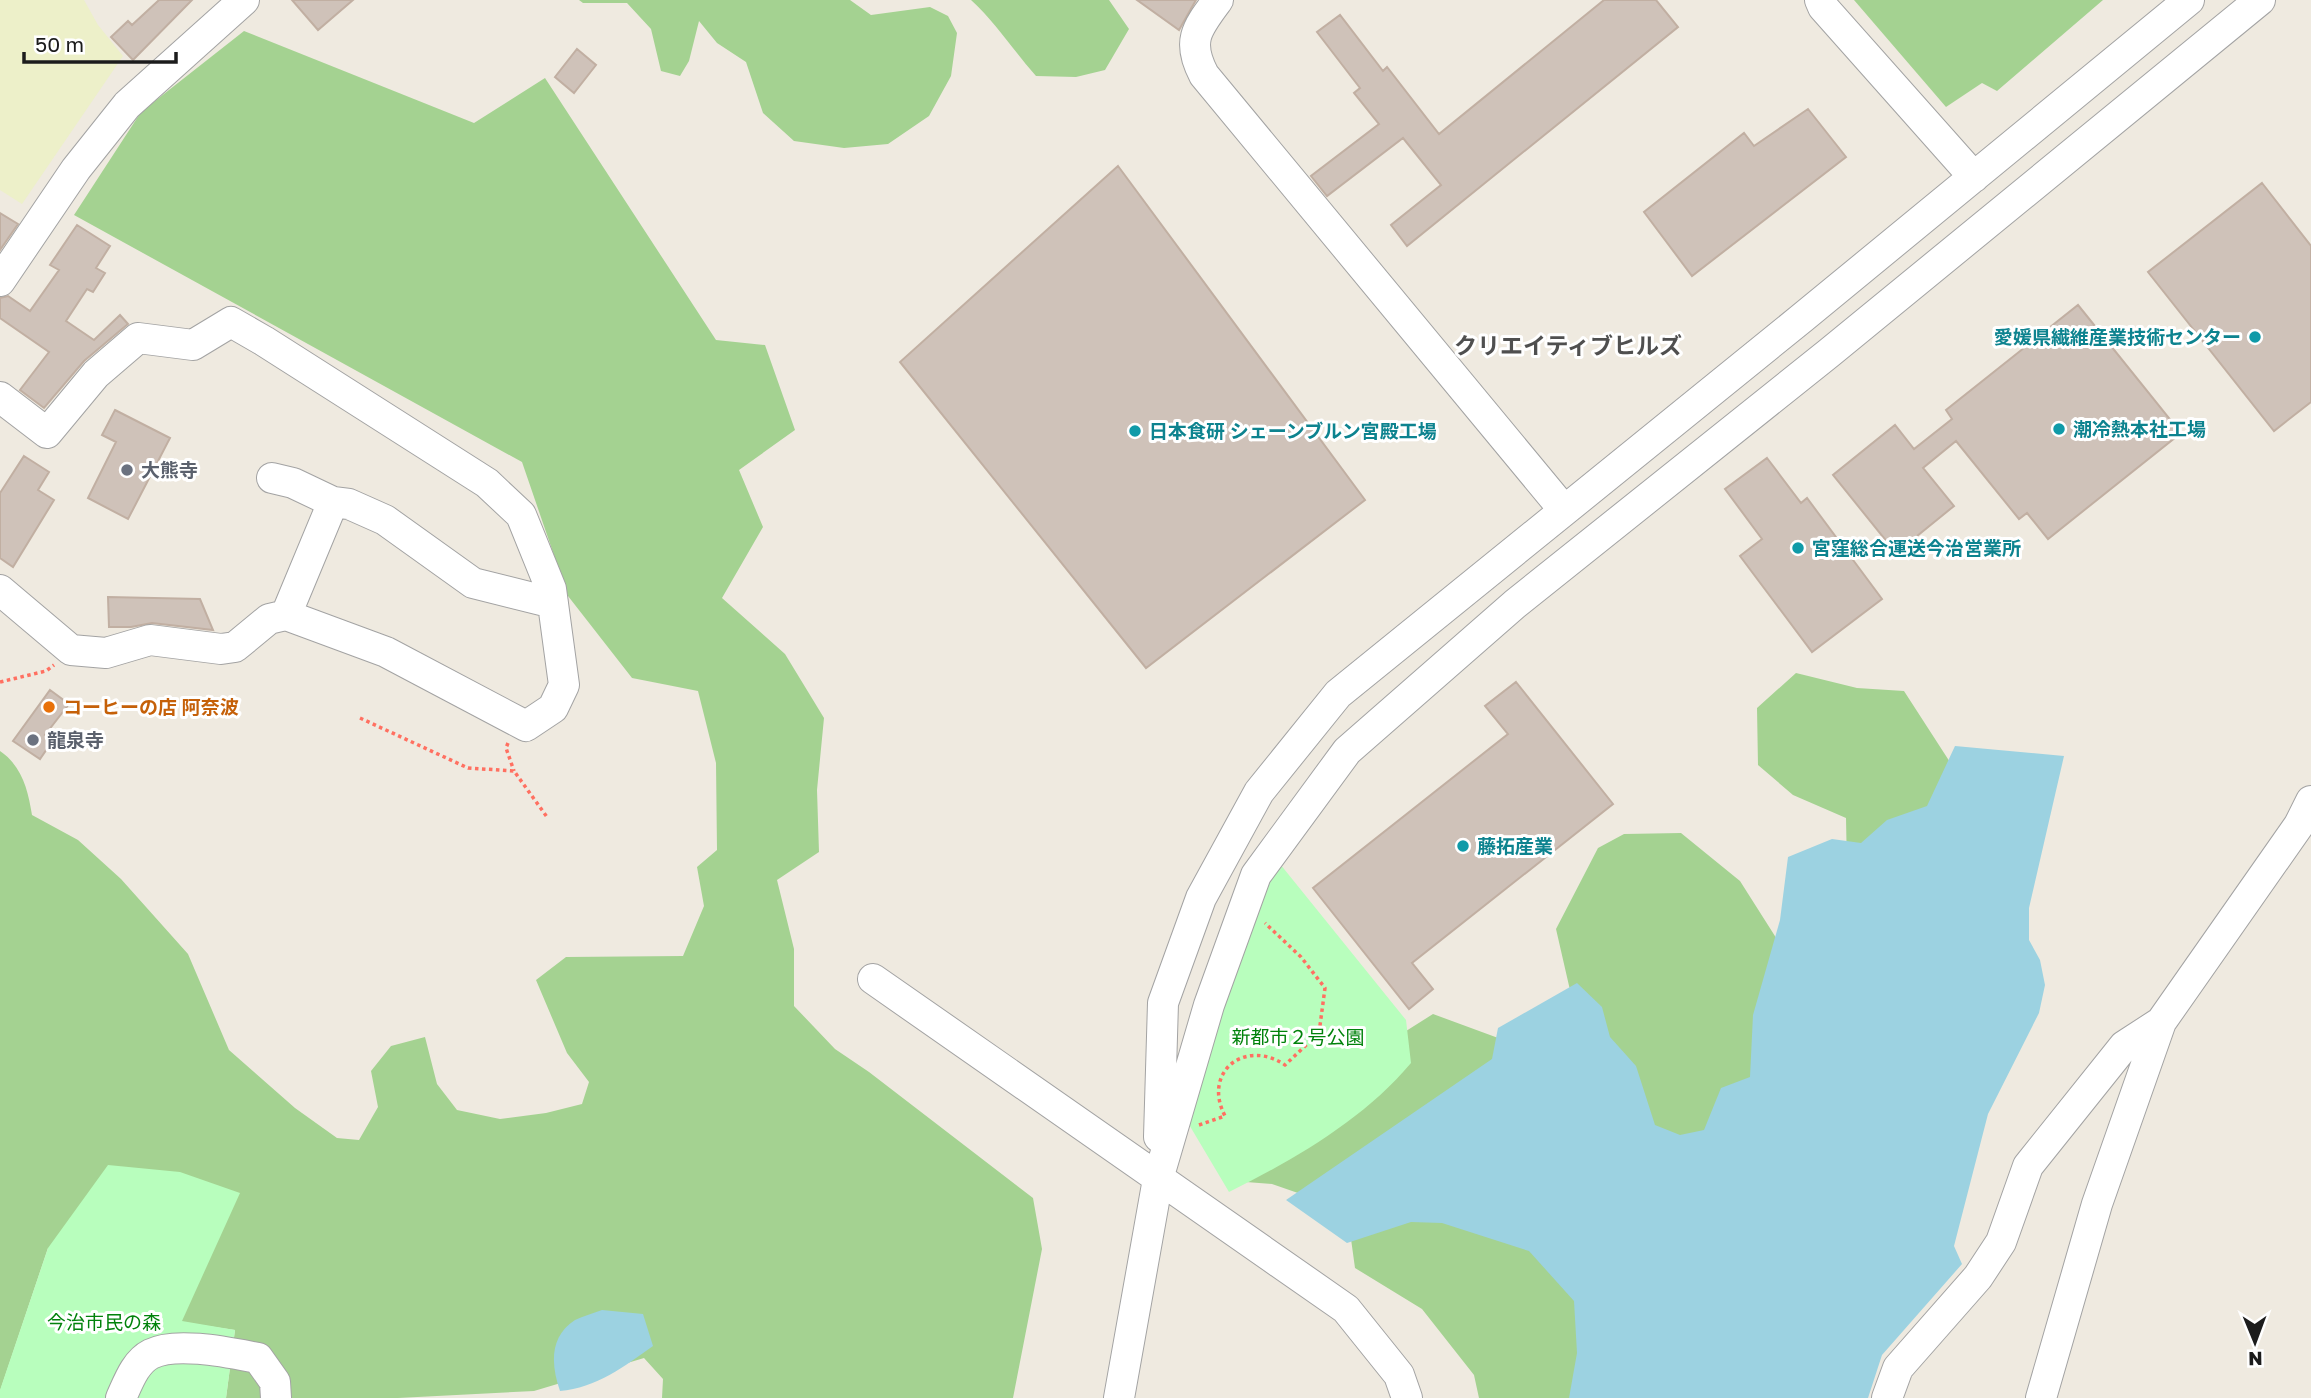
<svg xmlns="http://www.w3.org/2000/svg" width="2311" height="1398" font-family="'Golos Text','Noto Sans JP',sans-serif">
	<rect width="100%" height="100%" fill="#efeae0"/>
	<path fill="#edf0c9" d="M0,0H84L98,25L123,56L22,204L0,190Z"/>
	<path fill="#a4d291" d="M579,0H850L871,15L930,7L948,16L957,33L951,76L929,116L888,144L844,148L794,141L763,113L746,62L717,43L699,21L689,61L680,76L661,71L651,29L627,3H583Z
		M971,0H1109L1129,29L1105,70L1076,77L1036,76C1013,50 996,23 971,0Z
		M1854,0H2103L1997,91L1982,83L1946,107Z
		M244,31L474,123L545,78L716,340L765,345L795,430L739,470L763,527L722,598L785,654L824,718L817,790L819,852L777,880L794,949V1006L835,1049L869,1072L1033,1198L1042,1249L1013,1398H662L663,1379L644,1358L534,1391L398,1398H226L235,1330L181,1322L48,1248L0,1391V751C22,766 28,790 32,815L78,840L121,879L188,954L229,1050L295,1108L337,1138L359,1140L378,1107L371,1071L391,1046L425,1037L437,1084L457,1110L500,1119L546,1113L582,1104L589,1082L567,1053L536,980L566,957L683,956L704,906L697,867L717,850L716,763L698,691L632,678L568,596L522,462L74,215L141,112Z
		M1796,673L1857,688L1904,691L1968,790L1614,1293L1604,1398H1479L1474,1375L1422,1309L1355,1268L1347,1210L1272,1184L1233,1181L1338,1074L1433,1014L1536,1052L1578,1025L1556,929L1598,848L1624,834L1681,833L1740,881L1792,963L1847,869L1846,818L1793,795L1758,765L1757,708Z"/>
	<path fill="#b8febd" d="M1276,859L1406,1020L1411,1063C1363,1120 1295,1159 1229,1192L1178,1106Z
		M108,1165L180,1172L240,1193L182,1321L235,1330L226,1398H0V1390L48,1248Z"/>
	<path fill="#9cd2e1" d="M1955,746L2064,756L2029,908V940L2040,960L2045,985L2039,1013L1988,1114L1954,1246L1962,1264L1882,1355L1868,1398H1569L1577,1353L1574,1301L1529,1251L1442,1223L1411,1222L1347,1243L1286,1200L1492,1059L1498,1028L1577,983L1602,1007L1610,1037L1636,1066L1655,1125L1680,1135L1704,1130L1721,1088L1750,1077L1753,1015L1780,920L1788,857L1832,839L1861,843L1887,820L1927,806Z
		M602,1310L643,1314L653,1346C625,1366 596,1388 560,1391C551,1365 549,1337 575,1320C583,1316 594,1313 602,1310Z"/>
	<path fill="#cfc2b9" stroke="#c1afa2" stroke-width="2" d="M159,0H192L133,60L111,37L128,21L132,25Z
		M292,0H353L318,30Z
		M1137,0H1196L1179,30Z
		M1604,0H1656L1678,27L1407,246L1391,225L1441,185L1403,138L1327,196L1311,176L1379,124L1354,93L1360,88L1317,32L1340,15L1383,71L1387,67L1439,134Z
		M577,49L596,65L574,93L555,77Z
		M1808,109L1846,157L1692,276L1644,212L1744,133L1754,146Z
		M1118,166L1365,500L1146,668L900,362Z
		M2262,183L2311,246V402L2274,431L2148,272Z
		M0,213L18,224L0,250Z
		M77,225L110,246L96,268L105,273L93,292L87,289L66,321L94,340L120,315L128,324L84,361L44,408L20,390L49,352L0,318V298L8,296L30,311L59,270L50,265Z
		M2078,305L2181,433L2048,539L2027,513L2019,519L1956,441L1923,468L1954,506L1896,553L1833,475L1895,425L1914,449L1952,419L1946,410Z
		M115,410L170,438L128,519L88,498L116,442L102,435Z
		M24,456L49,472L38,490L54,500L13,567L0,558V493Z
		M1767,458L1801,503L1807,498L1882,599L1812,652L1740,556L1762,539L1725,489Z
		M108,597L200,599L213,630L152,623L131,627H109Z
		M1516,682L1613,804L1412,963L1433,989L1409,1009L1313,888L1508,734L1485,706Z
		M50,690L69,704L45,735L53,740L40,759L13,741Z"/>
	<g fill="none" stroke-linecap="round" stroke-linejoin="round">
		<defs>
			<path id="minor" d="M1218,0C1197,28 1186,41 1204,75L1564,510
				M1820,0L1823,7L1974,177
				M0,281L76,169L127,105L244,0
				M0,397L47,433L96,374L138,338L193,345L231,322L264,341L487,483L521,515L551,589L564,685L553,708L526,726L386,652L286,615L269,619L235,647L221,649L150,640L106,653L71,650L0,590
				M272,478L293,483L333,502L349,504L385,520L473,583L553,603
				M286,615L333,502
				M873,979L1346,1309L1399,1375L1407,1398
				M1159,1137L1163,1003L1201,898L1259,792L1338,694L1802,318L2189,0
				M121,1398C128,1383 135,1362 151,1354C176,1341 231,1353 258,1358L275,1382L276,1398
				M1119,1398L1158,1179L1209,1005L1256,875L1347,751L1515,604L1829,353L2260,0
				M1887,1398L1898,1368L1978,1277L2001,1242L2028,1166L2124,1046L2161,1022
				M2041,1398L2097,1204L2161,1022L2299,825L2311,801"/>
		</defs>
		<use href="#minor" stroke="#a3a3a3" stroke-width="32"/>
		<path stroke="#ff7061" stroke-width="3.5" stroke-dasharray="3.5 3.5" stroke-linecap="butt" d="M0,682L46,671L54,665
			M360,718L468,768L514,771L547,817
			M508,743L506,748L514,771
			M1199,1125L1225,1116C1202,1072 1245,1038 1285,1065L1319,1033L1325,988L1301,957L1265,923"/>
		<use href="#minor" stroke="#fff" stroke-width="30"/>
	</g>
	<g fill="#0f9aa8" stroke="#fff" stroke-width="2.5">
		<circle cx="2255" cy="337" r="7"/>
		<circle cx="2059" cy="429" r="7"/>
		<circle cx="1135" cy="431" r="7"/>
		<circle cx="1798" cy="548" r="7"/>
		<circle cx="1463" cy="846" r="7"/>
	</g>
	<g fill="#6b7280" stroke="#fff" stroke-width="2.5">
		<circle cx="127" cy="470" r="7"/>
		<circle cx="33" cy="740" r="7"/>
	</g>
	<circle fill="#e8710a" stroke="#fff" stroke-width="2.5" cx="49" cy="707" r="7"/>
	<g text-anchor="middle" stroke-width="6" stroke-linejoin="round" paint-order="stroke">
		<g font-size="19" font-weight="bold" fill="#0d838f" stroke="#fff" text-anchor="start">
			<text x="2241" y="344" text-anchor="end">愛媛県繊維産業技術センター</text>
			<text x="2073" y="436">潮冷熱本社工場</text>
			<text x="1149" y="438">日本食研 シェーンブルン宮殿工場</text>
			<text x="1812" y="555">宮窪総合運送今治営業所</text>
			<text x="1477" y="853">藤拓産業</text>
		</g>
		<g font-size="19" font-weight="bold" fill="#5b616d" stroke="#fff" text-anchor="start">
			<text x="141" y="477">大熊寺</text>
			<text x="47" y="747">龍泉寺</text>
		</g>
		<g font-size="19" font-weight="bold" fill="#c56008" stroke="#fff" text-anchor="start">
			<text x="63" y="714">コーヒーの店 阿奈波</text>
		</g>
		<g font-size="19" fill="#01820b" stroke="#fff">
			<text x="1298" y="1044">新都市２号公園</text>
			<text x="104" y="1329">今治市民の森</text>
		</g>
		<g font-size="23" font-weight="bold" fill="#4f4f4f" stroke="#fff">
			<text x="1568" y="354">クリエイティブヒルズ</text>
		</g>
	</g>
	<g transform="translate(2255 1342) rotate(179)" stroke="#ffffff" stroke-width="5" paint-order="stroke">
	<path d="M0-5L12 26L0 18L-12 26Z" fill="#1c1c1c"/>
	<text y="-10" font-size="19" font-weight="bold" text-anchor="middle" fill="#1c1c1c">N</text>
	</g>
	<path d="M24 52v10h152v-10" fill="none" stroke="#1c1c1c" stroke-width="3.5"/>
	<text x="35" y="52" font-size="21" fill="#1c1c1c" stroke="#ffffff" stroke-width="5" paint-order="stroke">50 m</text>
</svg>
